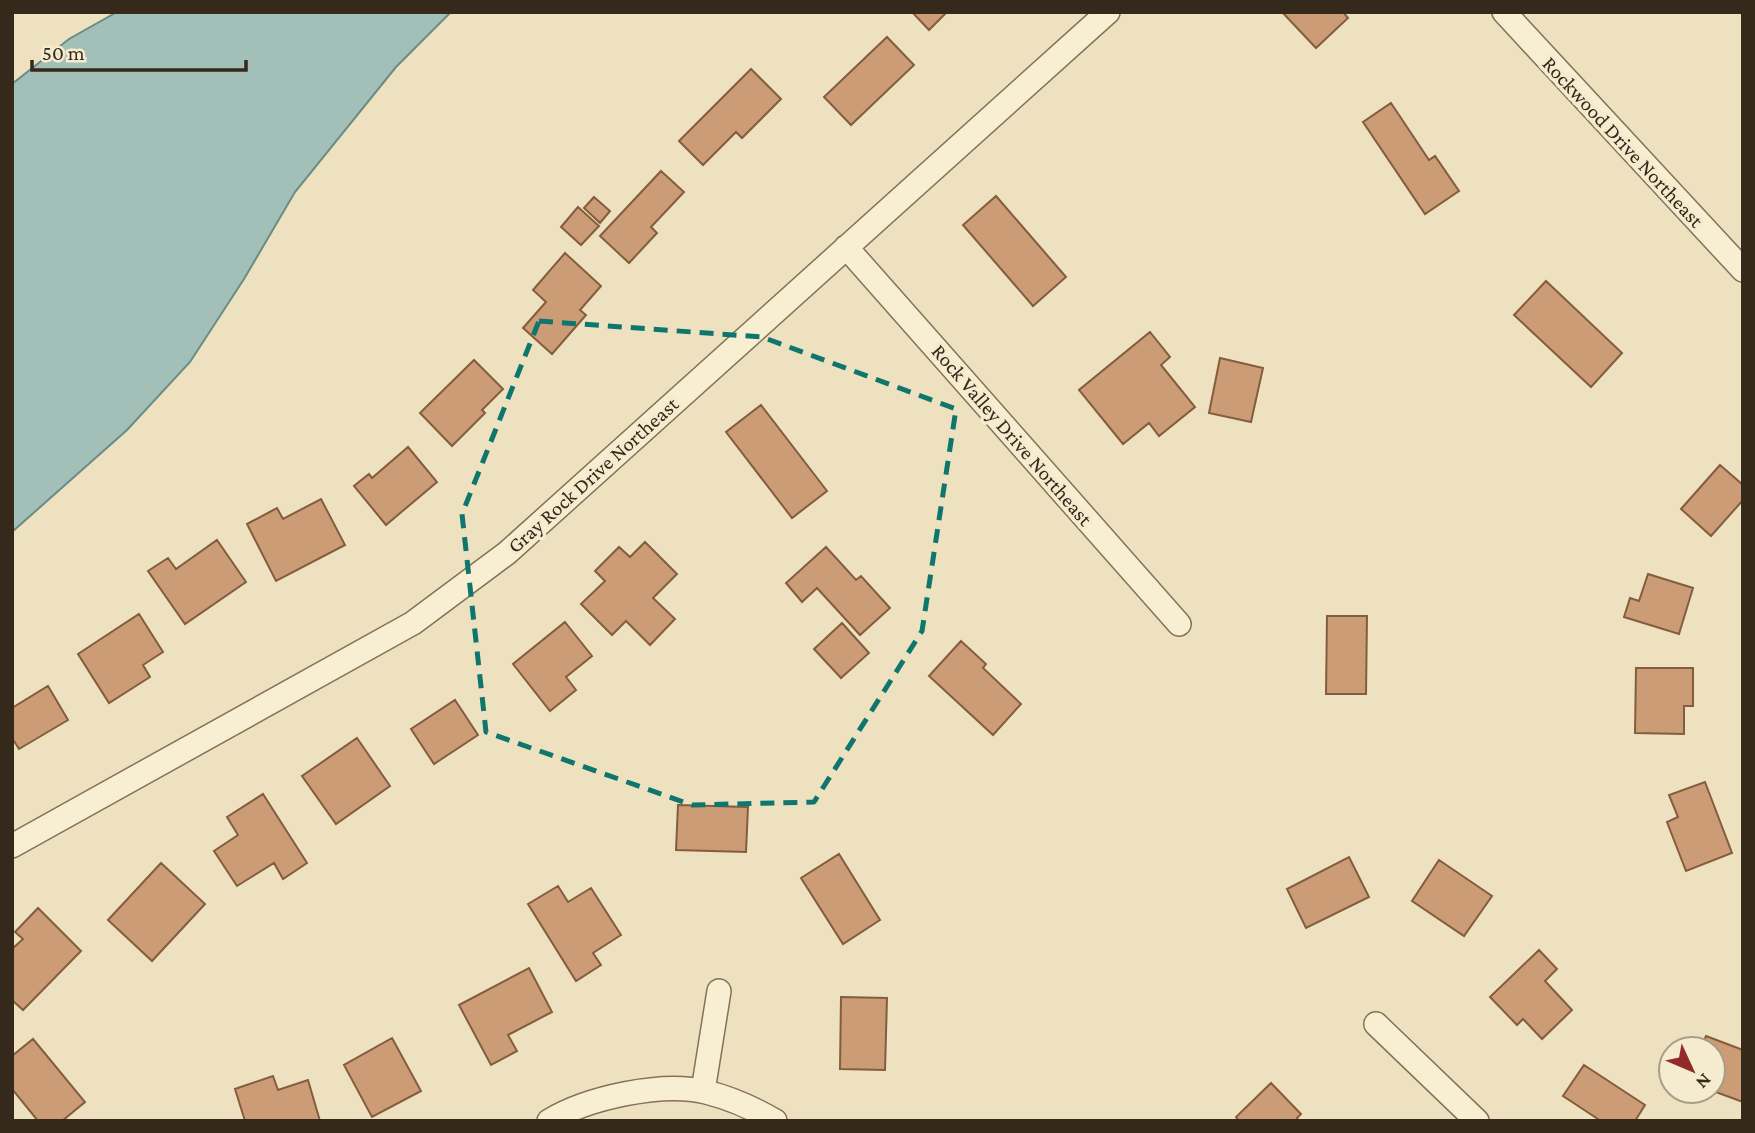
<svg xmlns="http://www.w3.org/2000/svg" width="1755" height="1133" font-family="'Crimson Pro',serif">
	<rect width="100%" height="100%" fill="#ede1bf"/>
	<path fill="#a2bfb8" stroke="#6a8c85" stroke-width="2" d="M117,12H451L396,67L295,192L244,279L190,362L127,430L12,532V84L69,39Z"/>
	<path fill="#cb9c75" stroke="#845d3e" stroke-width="2" d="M912,12H947L929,30Z
		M1282,12H1343L1348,18L1316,48Z
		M887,37L914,65L851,125L824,97Z
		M751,69L781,99L742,138L736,132L703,165L679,141Z
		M1391,103L1429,160L1435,156L1459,191L1425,214L1363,122Z
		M661,171L684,192L651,227L657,233L629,263L600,236Z
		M996,196L1066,277L1033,306L963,225Z
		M594,197L610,211L600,223L584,208Z
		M578,207L599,226L581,245L561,227Z
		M565,253L601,286L580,310L586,315L552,354L523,328L546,302L533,290Z
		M1546,281L1622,353L1591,387L1514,315Z
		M1150,332L1170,357L1161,365L1195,407L1159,436L1149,423L1123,444L1079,390Z
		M1220,358L1263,368L1251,422L1209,413Z
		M474,360L503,389L482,410L485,413L452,446L420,413Z
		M761,405L827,491L792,518L726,432Z
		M408,447L437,482L386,525L354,486L369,474L372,478Z
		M1720,465L1743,485V500L1711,536L1681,509Z
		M321,499L345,545L276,581L247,524L277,508L283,519Z
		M217,540L246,582L185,624L148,571L168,558L176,569Z
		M645,542L677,574L653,598L675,619L650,645L626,621L612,635L581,604L605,581L595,571L619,547L630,557Z
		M826,547L856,580L861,576L890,608L860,635L817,588L802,602L786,583Z
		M1648,574L1693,588L1679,634L1624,617L1630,598L1639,601Z
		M139,614L163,652L143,665L150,677L109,703L78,654Z
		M1327,616H1367L1366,694H1326Z
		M565,622L592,656L566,677L576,690L550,711L513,664Z
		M842,623L869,653L841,678L814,649Z
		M961,641L986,664L983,668L1021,704L993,735L929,676Z
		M1636,668H1693V706H1684V734L1635,733Z
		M48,686L68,720L19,749L12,738V708Z
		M455,700L478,735L434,764L411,729Z
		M357,738L390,786L336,824L302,776Z
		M1705,782L1732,853L1686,871L1667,822L1678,817L1669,795Z
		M263,794L307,863L283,879L274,863L237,886L214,851L238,835L227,817Z
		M678,805L748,807L746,852L676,850Z
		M839,854L880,920L843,944L801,878Z
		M1349,857L1369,897L1306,928L1287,889Z
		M1439,860L1492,896L1464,936L1412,901Z
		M161,863L205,904L152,961L108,920Z
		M558,886L568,902L591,888L621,935L593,953L601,965L576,981L528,904Z
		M38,908L81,951L23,1010L12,1000V949L23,939L15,932Z
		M1539,950L1557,969L1545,981L1572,1010L1542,1039L1523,1019L1517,1025L1490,997Z
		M529,968L552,1012L508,1035L517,1051L491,1065L459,1005Z
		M841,997L887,998L885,1070L840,1069Z
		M1706,1036L1743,1050V1102L1713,1091V1049H1701Z
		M392,1038L421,1091L372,1117L344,1065Z
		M33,1039L85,1102L62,1121H38L12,1089V1056Z
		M1584,1065L1645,1105L1635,1121H1601L1563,1096Z
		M273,1076L278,1090L308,1080L320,1121H245L235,1089Z
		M1271,1083L1301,1114L1297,1118L1299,1121H1239L1236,1117Z"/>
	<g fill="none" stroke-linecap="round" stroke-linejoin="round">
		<defs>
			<path id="minor" d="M1504,12L1743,270
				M846,247L1179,624
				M12,846L413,623L507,553L1108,12
				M1376,1024L1477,1121
				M703,1091L719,991
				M549,1121C587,1098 662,1081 706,1092C730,1098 753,1108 775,1121"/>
		</defs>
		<use href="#minor" stroke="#857258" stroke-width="26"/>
		<use href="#minor" stroke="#f8eed2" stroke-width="23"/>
	</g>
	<path fill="none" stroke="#0f766e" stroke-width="5" stroke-dasharray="14 9" stroke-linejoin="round" d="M539,321L762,337L956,409L922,631L814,802L692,805L486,732L462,514Z"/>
	<g text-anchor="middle" stroke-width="7" stroke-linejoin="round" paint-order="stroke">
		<g font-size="21" fill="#35291c" stroke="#f5ebce">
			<text transform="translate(1623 142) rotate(47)" y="7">Rockwood Drive Northeast</text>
			<text transform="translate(1012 435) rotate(49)" y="7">Rock Valley Drive Northeast</text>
			<text transform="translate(593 475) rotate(-42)" y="7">Gray Rock Drive Northeast</text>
		</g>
	</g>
	<rect width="1755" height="1133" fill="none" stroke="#35291c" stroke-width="28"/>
	<g transform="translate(1692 1070) rotate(134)"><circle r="33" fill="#f5ebce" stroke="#a89d87" stroke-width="2"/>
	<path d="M0-5L12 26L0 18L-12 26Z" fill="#932c29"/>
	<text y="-10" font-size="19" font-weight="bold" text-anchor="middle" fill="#35291c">N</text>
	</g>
	<path d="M32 60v10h214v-10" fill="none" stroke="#35291c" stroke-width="3.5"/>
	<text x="42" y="60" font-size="21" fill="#35291c" stroke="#f5ebce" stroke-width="5" paint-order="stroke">50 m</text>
</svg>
